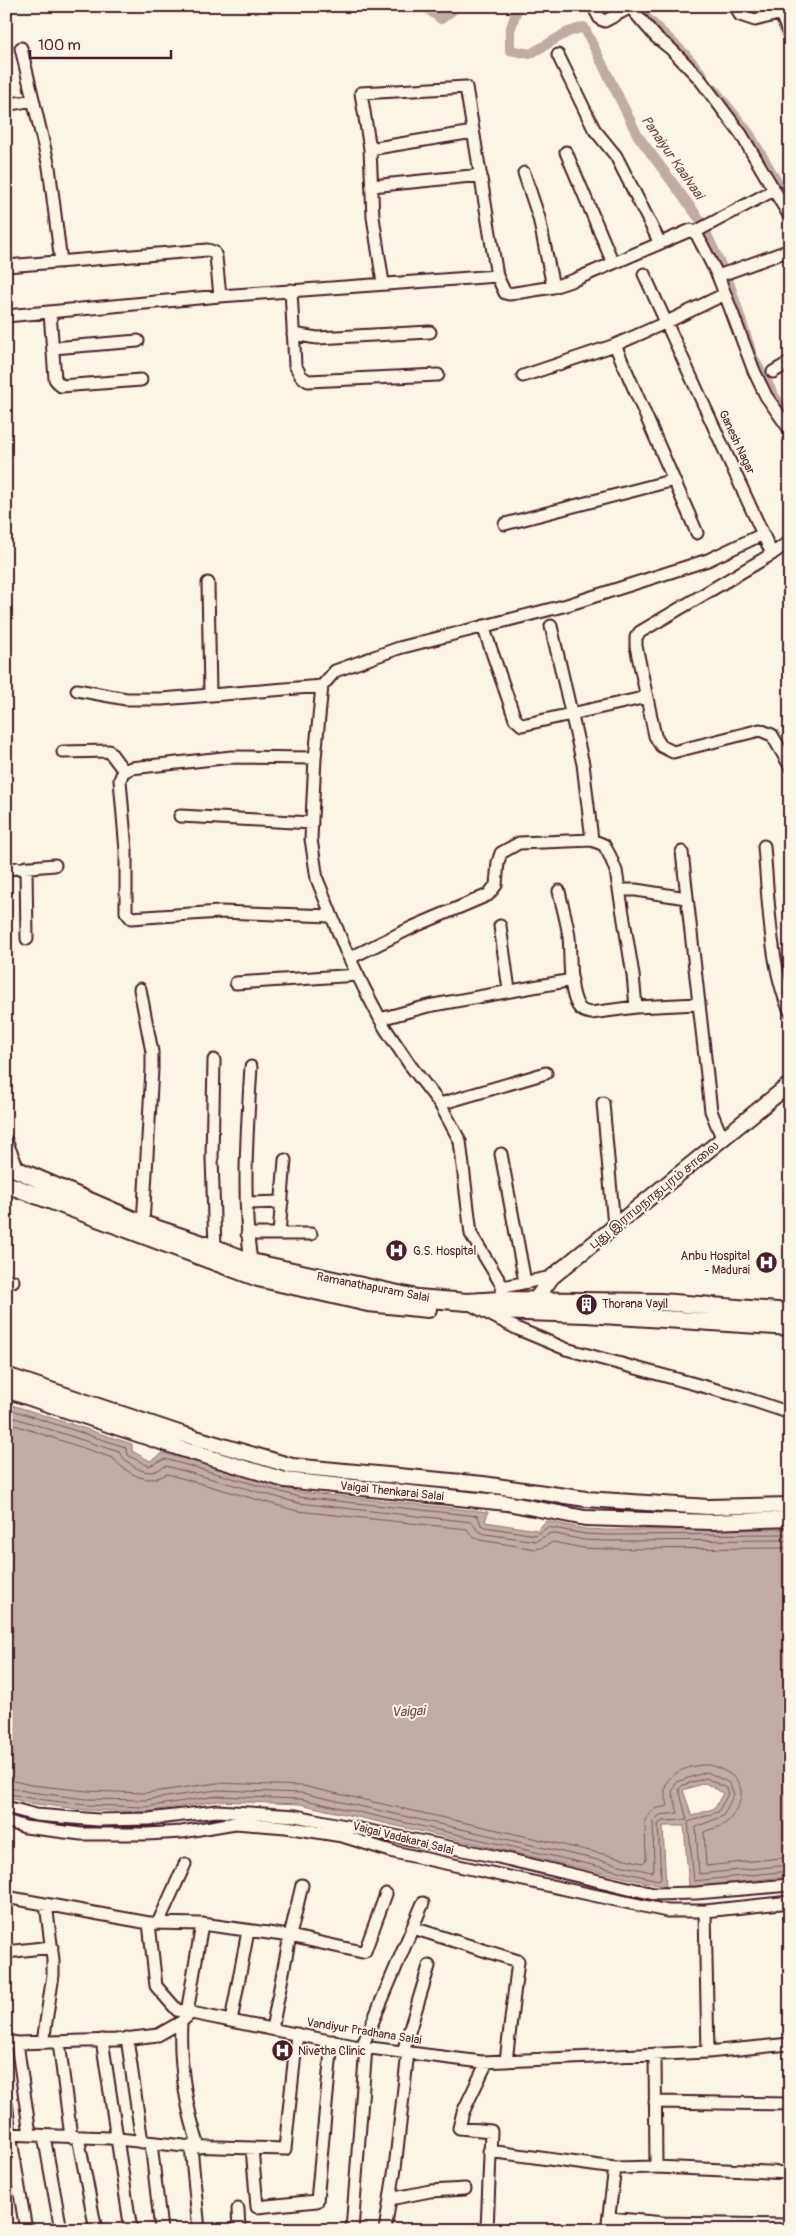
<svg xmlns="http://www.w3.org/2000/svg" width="796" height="2236" font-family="Pangolin,'Noto Sans Tamil',sans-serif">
	<rect width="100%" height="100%" fill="#fcf5e5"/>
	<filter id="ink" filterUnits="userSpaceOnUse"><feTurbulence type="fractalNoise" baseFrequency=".02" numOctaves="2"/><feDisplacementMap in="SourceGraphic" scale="10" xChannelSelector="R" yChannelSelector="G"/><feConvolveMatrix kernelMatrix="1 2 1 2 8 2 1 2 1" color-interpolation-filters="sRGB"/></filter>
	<g filter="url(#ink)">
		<path fill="#c0aca5" stroke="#917474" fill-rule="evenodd" d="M6,1403L132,1444V1451L150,1461L163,1453L300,1492L488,1512L485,1522L537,1530L546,1521L585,1529L607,1530L790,1529V1876L689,1888L684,1826H663L666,1887L300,1804L217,1801L146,1812L86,1810L28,1803L6,1797ZM705,1783L723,1793L715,1808L692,1816L683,1790Z"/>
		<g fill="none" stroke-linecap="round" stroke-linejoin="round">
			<path stroke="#79575c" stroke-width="1" d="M6,1408L125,1447L129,1456L149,1466L165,1459L299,1497L478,1516L481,1525L485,1527L536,1535L548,1527L585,1534L607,1535L790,1534
				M6,1415L119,1452C124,1461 139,1472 150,1472C156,1472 161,1468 166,1466L298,1503L472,1522L477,1530L485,1534L536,1541L551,1533L584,1540L607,1541L790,1540
				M6,1422L113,1458C121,1468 138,1480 152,1479C157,1479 162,1476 167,1474L297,1511L467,1529L473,1537L480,1540L536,1549L544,1547L553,1542L583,1548L607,1549L790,1548
				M6,1779L31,1785L87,1791L145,1793L217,1783L303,1786L643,1863L646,1860L645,1820L654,1809L668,1806C667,1800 664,1795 665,1789C666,1772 694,1764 708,1765C730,1770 750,1784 737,1808C734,1812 732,1818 728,1821C722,1828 711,1828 704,1832L706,1866L790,1857
				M6,1787L30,1792L86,1799L145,1800L217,1790L302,1793L651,1872L654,1870L653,1821L660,1815L678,1813L672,1792L676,1782L707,1772L729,1783L734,1794L723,1816L696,1827L699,1874L790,1865
				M6,1793L29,1798L86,1805L145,1807L217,1796L301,1799L658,1880L661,1878L658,1824L663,1821L687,1820L679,1789L683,1785L706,1778L726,1788L728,1794L718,1812L688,1822L694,1881L790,1871"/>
			<path stroke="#c0aca5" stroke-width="10" d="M424,6L441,19L458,6
				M518,6L510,31V50L530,54L568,32L584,27L638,136L701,221L730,285L753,357L775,397L790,417
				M639,6L646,17L685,54L703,75
				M714,89L749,133L790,204"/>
			<defs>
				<path id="minor" d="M593,6L600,19L605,21L633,6
					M736,6L740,15L755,20L790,11
					M630,7L656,37L671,49L699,78L741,134L790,217
					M781,14L790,37
					M21,48L49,167L61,262
					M558,55L594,129L616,156L660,243
					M6,105L33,100
					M370,149L361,93L466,87L497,276L505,293L509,294L553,287L574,280L691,230L697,235L718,276
					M566,152L613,263
					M524,173L539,218L553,287
					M372,186L481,175
					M695,232L774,190
					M6,266L208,250L214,252L216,257L220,296
					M644,274L772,554L790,541
					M383,283L373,217L370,149L473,132
					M291,290L295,365L301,376L308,381L438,375
					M725,294L754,371L766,396L790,430
					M50,313L55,379L61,386L141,380
					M6,316L220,296L497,276
					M293,334L317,338L430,332
					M615,345L697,533
					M53,348L138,341
					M773,372L790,362
					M523,376L615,345L667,322L725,294L718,276L790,250
					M505,524L674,480
					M772,554L640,632L636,637V646L655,736L661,746L673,752L760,730L772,735L790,766
					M208,583L210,694
					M483,626L515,719L522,725L647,697
					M551,626L583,764L592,840
					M77,690L126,699H162L322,686
					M63,752L109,751L124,771
					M315,758L232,757L131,768L123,772L120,780L126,851V912L131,918L220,912L331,916
					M180,816L312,823
					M764,846C768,894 770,969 790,1011
					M682,852L711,1111L723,1140
					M26,867L27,939
					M6,869L55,865
					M620,890H636L686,898
					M559,891C562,906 567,921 569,937C571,956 568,989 578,1006C581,1011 585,1012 591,1013L636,1007L698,1004
					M500,926L509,990
					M350,958L413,927L488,895L496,885L498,862L501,853L519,843L592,840L604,845L610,856L616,871L633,975L636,1007
					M236,983L358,975
					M140,989L152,1052V1069L143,1224
					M380,1019L428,1006L572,980
					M214,1060L212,1158L215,1248
					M603,1103L614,1226
					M440,1104L546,1073
					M6,1141L20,1173
					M501,1154L525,1282
					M247,1203L282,1202
					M247,1234H311
					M279,1234L285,1160
					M251,1262C242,1197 247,1132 251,1067
					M6,1279L13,1281
					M503,1287L552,1277
					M500,1300L503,1287L471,1234L460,1141L440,1104L410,1065L385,1028L364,988L345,949L317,879L311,839L315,758L322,686L335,671L399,648L567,605L708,560L763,534
					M468,1303L518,1329L566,1349L739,1396L790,1413
					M6,1807L36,1815L98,1820L149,1819L217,1811L296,1816L498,1857L654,1894L696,1893L790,1885
					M6,1821L25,1827L81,1834H147L182,1832L235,1823L286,1827L342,1836L394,1852L667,1911H705L790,1902
					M6,1897L149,1923L156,1986L177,2010L354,2046L482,2062L708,2052L790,2044
					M705,1911L708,2052
					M151,1923L202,1924
					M158,1923L185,1864
					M413,1928L518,1961L506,2061
					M6,1952L52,1947
					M187,2013L202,1924L290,1936L362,1952L365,1951L386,1894
					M231,2021L248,1931
					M181,2022C179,2064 186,2107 199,2147
					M272,2029L290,1936L302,1885
					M127,2038L142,2142
					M102,2040L131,2230
					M6,2041L17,2043L116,2040L158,2035L181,2022L191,2013
					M43,2042L53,1975V1960L46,1904
					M59,2042L71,2137
					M17,2043L30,2134
					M362,2047L423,1903
					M403,2052L429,1966
					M487,2062L463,2112L459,2128L491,2131L487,2230
					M6,2102L10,2134L26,2230
					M655,2102L790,2104
					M6,2134L109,2138L184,2146L285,2149L297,2034
					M44,2136L61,2230
					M78,2137L96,2230
					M151,2143L161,2230
					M191,2147L199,2230
					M252,2148L257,2207L317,2201L332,2041
					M489,2151L615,2168
					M656,2167L790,2173
					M390,2199L430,2191L465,2189
					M238,2209L239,2230
					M609,2218L664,2223L790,2225
					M352,2230L366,2047
					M385,2230L395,2168L408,2052
					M607,2230L615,2168L656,2167L655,2054"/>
				<path id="major" d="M530,1307L552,1277L790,1084
					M6,1375L182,1434L292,1466L483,1484L586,1499L708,1507L790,1505
					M6,1390L185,1450L285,1480L507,1503L585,1518L711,1522L790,1519"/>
				<path id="highway" d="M6,1165L143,1224L215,1248L251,1262L417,1298L467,1302L500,1300L661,1302L790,1312
					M6,1184L258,1278L368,1303L428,1309
					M497,1311L586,1314L790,1327"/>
			</defs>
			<use href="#minor" stroke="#4a1f2b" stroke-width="15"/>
			<use href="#major" stroke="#4a1f2b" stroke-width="18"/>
			<use href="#highway" stroke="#4a1f2b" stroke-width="20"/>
			<use href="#minor" stroke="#fcf5e5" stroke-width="11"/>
			<use href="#major" stroke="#fcf5e5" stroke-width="14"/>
			<use href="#highway" stroke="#fcf5e5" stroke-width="16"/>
		</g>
	</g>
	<defs>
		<symbol id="hospital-disc" viewBox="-11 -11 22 22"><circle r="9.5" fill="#4a1f2b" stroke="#fcf5e5"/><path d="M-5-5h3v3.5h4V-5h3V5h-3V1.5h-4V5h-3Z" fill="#fff"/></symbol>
		<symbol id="building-disc" viewBox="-11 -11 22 22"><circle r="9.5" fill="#4a1f2b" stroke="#fcf5e5"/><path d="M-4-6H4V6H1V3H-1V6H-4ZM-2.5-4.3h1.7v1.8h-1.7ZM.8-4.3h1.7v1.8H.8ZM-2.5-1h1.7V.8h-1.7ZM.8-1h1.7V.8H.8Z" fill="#fff"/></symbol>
	</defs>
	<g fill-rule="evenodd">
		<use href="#hospital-disc" x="384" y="1238" width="25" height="25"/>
		<use href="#hospital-disc" x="754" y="1250" width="25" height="25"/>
		<use href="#building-disc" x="574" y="1292" width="25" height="25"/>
		<use href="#hospital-disc" x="270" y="2038" width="25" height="25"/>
	</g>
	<g text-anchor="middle" stroke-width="4" stroke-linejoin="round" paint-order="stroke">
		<g font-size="12" fill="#4a1f2b" stroke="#fcf5e5">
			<text transform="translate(737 442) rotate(65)" y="4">Ganesh Nagar</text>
			<text transform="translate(654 1195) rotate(-39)" y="4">புது இராமநாதபுரம் சாலை</text>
			<text transform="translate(373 1287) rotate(11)" y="4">Ramanathapuram Salai</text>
			<text transform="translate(392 1491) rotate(6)" y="4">Vaigai Thenkarai Salai</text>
			<text transform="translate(403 1838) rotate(14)" y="4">Vaigai Vadakarai Salai</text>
			<text transform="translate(364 2031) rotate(9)" y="4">Vandiyur Pradhana Salai</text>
		</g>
		<g font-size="12" fill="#4a1f2b" stroke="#fcf5e5" text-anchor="start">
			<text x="413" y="1255">G.S. Hospital</text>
			<text x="750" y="1260" text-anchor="end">Anbu Hospital<tspan x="750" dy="14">- Madurai</tspan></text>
			<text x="602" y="1308">Thorana Vayil</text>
			<text x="298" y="2055">Nivetha Clinic</text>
		</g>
		<g font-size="14" font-style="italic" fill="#6d4950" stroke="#fcf5e5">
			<text transform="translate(673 157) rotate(55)" y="5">Panaiyur Kaalvaai</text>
			<text transform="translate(408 1711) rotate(-3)" y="5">Vaigai</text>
		</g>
	</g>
	<rect width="796" height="2236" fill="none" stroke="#fcf5e5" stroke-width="25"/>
	<rect x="12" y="12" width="771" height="2211" fill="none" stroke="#4a1f2b" stroke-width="2" filter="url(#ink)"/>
	<path d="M30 50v8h141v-8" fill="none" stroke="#4a1f2b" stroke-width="2.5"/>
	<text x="38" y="50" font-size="15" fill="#4a1f2b" stroke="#fcf5e5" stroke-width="4" paint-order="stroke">100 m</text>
</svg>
